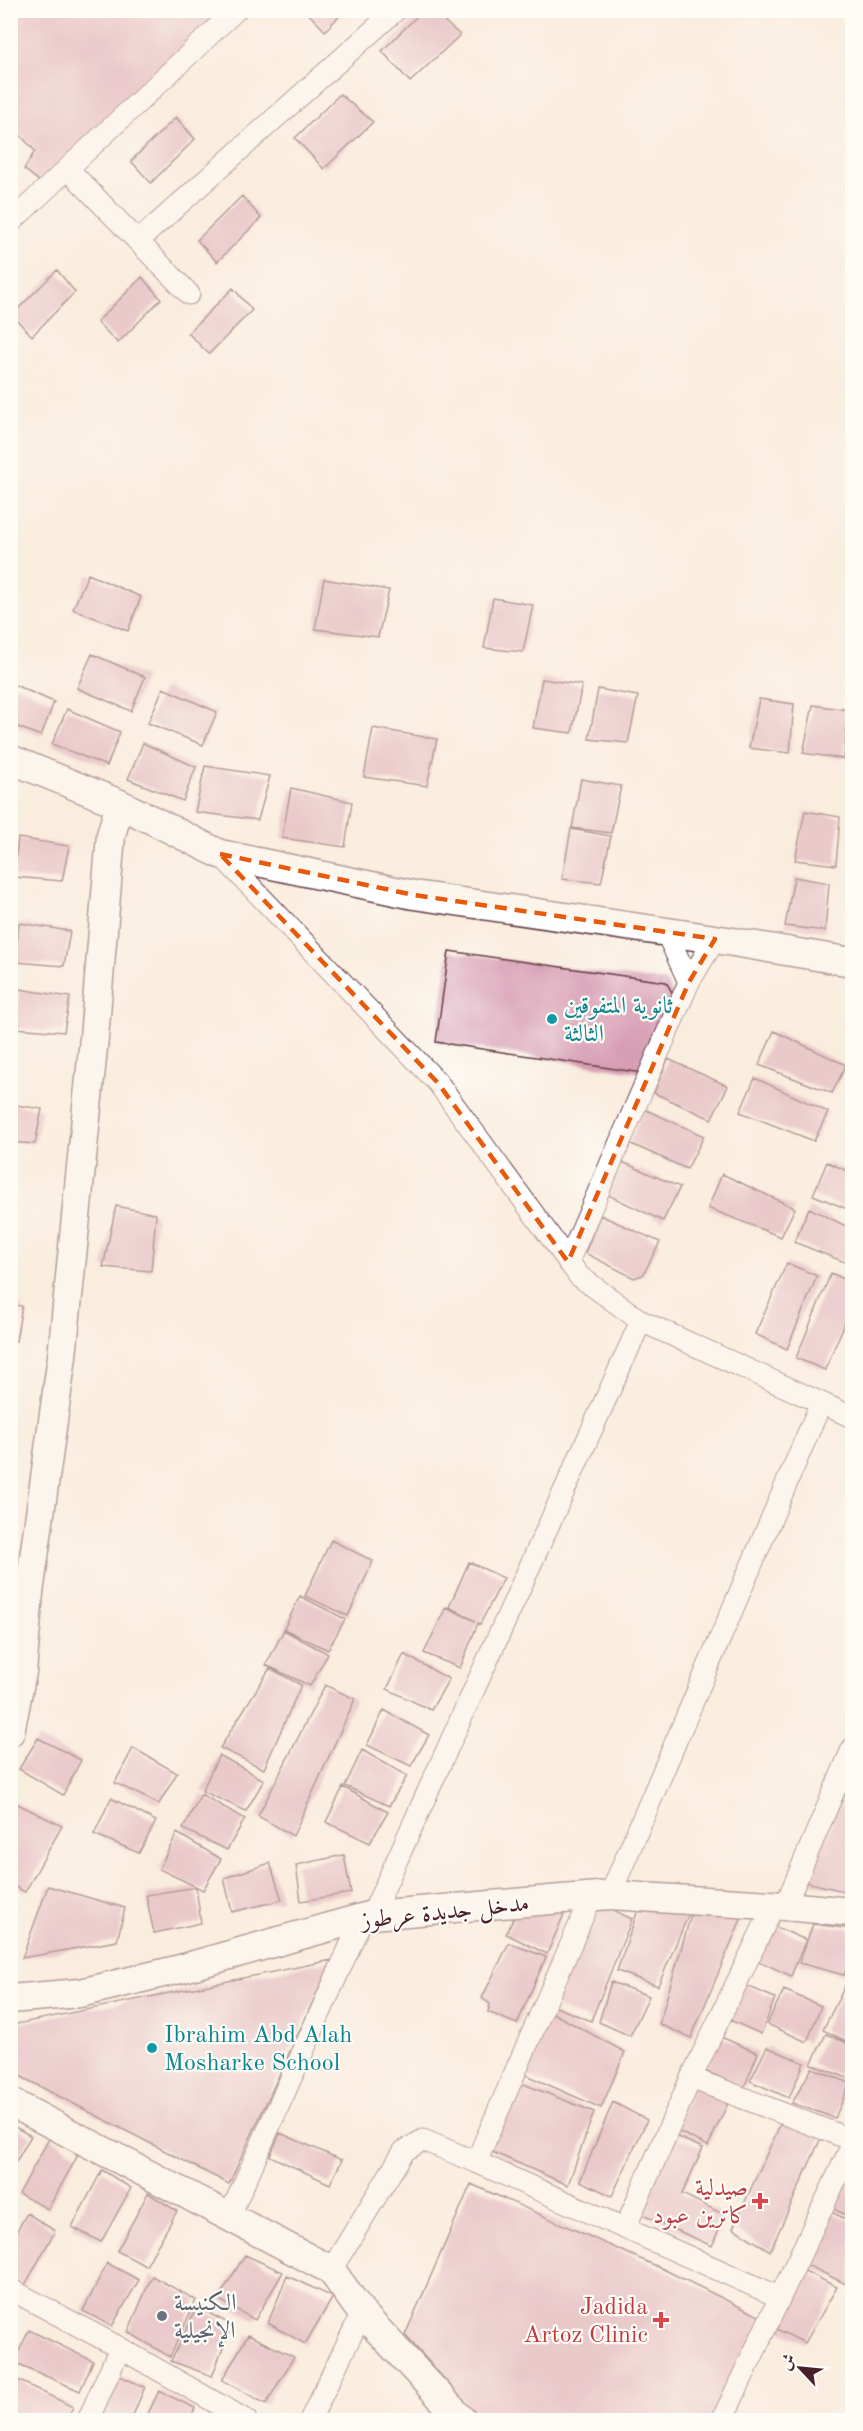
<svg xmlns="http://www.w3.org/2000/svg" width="863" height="2431" font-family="'Old Standard TT',Amiri,serif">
	<rect width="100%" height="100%" fill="#fdfcf7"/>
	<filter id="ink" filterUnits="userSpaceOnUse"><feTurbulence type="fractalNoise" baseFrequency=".0167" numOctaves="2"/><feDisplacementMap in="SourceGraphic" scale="12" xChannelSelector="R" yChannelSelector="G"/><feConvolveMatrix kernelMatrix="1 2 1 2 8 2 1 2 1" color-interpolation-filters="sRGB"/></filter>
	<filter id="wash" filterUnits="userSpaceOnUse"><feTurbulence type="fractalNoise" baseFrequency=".008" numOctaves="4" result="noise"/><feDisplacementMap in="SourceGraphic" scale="24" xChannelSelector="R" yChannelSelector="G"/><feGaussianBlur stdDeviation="1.35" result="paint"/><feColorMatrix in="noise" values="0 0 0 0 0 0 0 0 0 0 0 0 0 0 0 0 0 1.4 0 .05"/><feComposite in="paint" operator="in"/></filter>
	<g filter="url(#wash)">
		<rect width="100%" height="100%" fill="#f9edde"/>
		<g id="blocks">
			<path fill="#d79db4" d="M10,10H227L40,182L24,169L35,151L10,124Z
				M305,10H345L325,31Z
				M423,10H431L460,35L410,82L382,51Z
				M340,94L373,122L324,169L295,138Z
				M176,117L195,139L151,183L131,161Z
				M242,196L261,218L217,262L197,240Z
				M57,270L75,292L32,336L12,315Z
				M142,277L161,299L118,343L97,322Z
				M233,288L252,310L209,354L188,333Z
				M88,574L141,597L128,631L73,609Z
				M324,579L389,590L378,637L315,629Z
				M493,598L533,605L523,652L484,648Z
				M92,654L145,677L131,711L77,688Z
				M542,679L582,685L572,733L533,728Z
				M10,683L54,702L41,736L10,724Z
				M163,688L217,712L203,745L148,723Z
				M598,689L638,696L628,743L589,739Z
				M759,699L794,704L790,753L749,748Z
				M813,705L848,710L844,759L803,753Z
				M67,709L120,732L107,766L52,744Z
				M373,728L437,739L427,786L364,777Z
				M143,743L196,767L183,801L128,779Z
				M205,766L270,776L258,820L195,812Z
				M581,779L621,786L611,833L572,828Z
				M291,788L352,802L345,847L282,838Z
				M805,811L840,817L836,865L795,860Z
				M571,829L611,836L601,883L562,879Z
				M18,838L69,846L62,881L14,877Z
				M794,877L829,883L825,931L785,926Z
				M19,923L70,931L64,966L15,962Z
				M449,951L666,982L674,996L642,1073L436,1042Z
				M19,989L70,997L64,1032L15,1028Z
				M774,1031L846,1065L832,1093L759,1065Z
				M668,1059L728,1086L711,1119L654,1093Z
				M755,1078L828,1112L814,1141L740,1112Z
				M10,1104L42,1109L35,1144L10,1142Z
				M644,1109L704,1136L687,1169L629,1143Z
				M620,1161L680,1187L663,1221L606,1194Z
				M827,1162L852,1173V1211L813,1195Z
				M722,1174L795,1208L781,1237L708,1208Z
				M116,1206L156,1214L151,1271L103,1267Z
				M809,1208L852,1229V1265L794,1242Z
				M600,1215L660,1242L643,1275L634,1278L585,1253Z
				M787,1263L817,1276L787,1349L755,1334Z
				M831,1273L852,1283V1306L825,1370L796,1358Z
				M10,1304L22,1306L16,1341H10Z
				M331,1540L373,1561L348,1616L305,1596Z
				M469,1562L504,1578L480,1624L478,1623L460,1668L424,1653L446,1607L475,1621L449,1607Z
				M300,1596L345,1619L328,1650L284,1629Z
				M284,1630L328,1654L310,1686L266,1665Z
				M404,1654L449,1679L431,1710L387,1689Z
				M270,1668L301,1685L264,1769L220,1748Z
				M325,1685L355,1699L293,1836L258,1816Z
				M384,1710L429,1735L411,1766L367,1745Z
				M38,1738L81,1760L63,1795L19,1769Z
				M133,1748L177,1773L159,1804L115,1783Z
				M362,1750L407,1776L389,1806L345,1786Z
				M219,1755L264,1780L246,1811L202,1791Z
				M343,1787L388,1812L370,1843L326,1822Z
				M847,1789L852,1792V1868L849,1877L852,1870V1893L806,1882Z
				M201,1794L245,1819L227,1850L183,1829Z
				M111,1798L156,1821L139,1853L94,1834Z
				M10,1800L62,1826L25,1892L10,1884Z
				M177,1833L221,1859L203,1890L159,1869Z
				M344,1855L351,1893L301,1901L296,1865Z
				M270,1863L282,1900L232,1912L224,1878Z
				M48,1886L125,1908L117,1941L22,1958Z
				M196,1887L201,1923L154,1933L146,1895Z
				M593,1901L632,1919L591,2021L551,2005Z
				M567,1907L547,1954L506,1934L517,1912Z
				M639,1907L690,1911L658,1986L617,1971Z
				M693,1908L744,1912L691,2038L659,2024Z
				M769,1924L806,1940L791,1976L752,1958Z
				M813,1924L852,1929V1957L844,1975L799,1963Z
				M509,1943L546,1957L517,2024L488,2012L490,2004L482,1998Z
				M332,1960L229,2184L12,2072L16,2024Z
				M611,1982L649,1996L630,2036L599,2022Z
				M738,1982L775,1998L761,2034L721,2016Z
				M845,1986L852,1987V2044L823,2030Z
				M784,1990L821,2006L807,2042L767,2024Z
				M545,2009L625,2052L601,2108L519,2072Z
				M826,2034L852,2045V2074L850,2079L811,2064Z
				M721,2037L758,2053L744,2088L705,2071Z
				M767,2047L804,2063L789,2098L750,2081Z
				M812,2068L850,2083L835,2118L792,2103Z
				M516,2081L594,2112L568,2185L486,2149Z
				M694,2085L729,2101L708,2146L673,2129Z
				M613,2102L647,2120L612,2196L580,2181Z
				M785,2114L825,2129L770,2251L733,2228Z
				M10,2124L31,2136L10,2172Z
				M280,2133L342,2160L330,2184L270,2156Z
				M668,2133L703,2148L682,2194L725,2215L712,2246L634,2211Z
				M50,2137L78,2155L48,2209L19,2194Z
				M852,2161V2218L829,2207Z
				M102,2170L131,2188L101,2242L72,2227Z
				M471,2184L663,2269L767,2320L721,2420H481L405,2335Z
				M148,2193L177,2211L146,2266L117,2251Z
				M829,2211L852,2222V2287L803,2263Z
				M27,2213L55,2231L25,2285L10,2277V2243Z
				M245,2255L283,2272L255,2320L218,2299Z
				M107,2263L139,2280L112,2326L83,2311Z
				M797,2267L837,2287L805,2343L770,2326Z
				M152,2276L196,2300L170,2357L128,2332Z
				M287,2276L333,2297L305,2344L268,2323Z
				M197,2307L232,2325L212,2376L171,2361Z
				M29,2330L93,2361L80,2391L14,2362Z
				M248,2335L294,2357L266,2404L222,2380Z
				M115,2374L145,2387L131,2420H93Z
				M10,2376L73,2407L67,2420H24L10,2414Z
				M159,2391L195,2408L190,2420H145Z"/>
		</g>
	</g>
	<g filter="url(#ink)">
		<use href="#blocks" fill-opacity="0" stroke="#643e46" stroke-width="1.5"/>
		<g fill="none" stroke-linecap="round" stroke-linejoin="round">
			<defs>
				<path id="street" d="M68,169L189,294
					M10,223L236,10
					M138,241L396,10
					M220,854L438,1083L579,1276L641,1321L852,1417
					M666,932L689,982
					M568,1262L689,982L715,939
					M610,1895L821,1403
					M785,1906L852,1749
					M372,1915L641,1321
					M691,2078L852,2140
					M476,2162L591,1898
					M229,2217L363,1917
					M625,2228L691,2078L774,1905
					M331,2270L404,2151L423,2140L476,2162L779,2297
					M10,2289L120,2348L246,2420
					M88,2420L120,2348
					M310,2420L362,2313
					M722,2420L852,2145"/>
				<path id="secondary" d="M10,759L120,804L220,854L414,895L715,939L852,962
					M10,1732L22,1672L29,1593L62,1356L94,1038L111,835L120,804
					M10,1999L80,1993L180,1969L372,1915L610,1895L785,1906L852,1912
					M10,2102L331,2270L362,2313L462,2420"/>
			</defs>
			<use href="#street" stroke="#643e46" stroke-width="23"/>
			<use href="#secondary" stroke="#643e46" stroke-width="31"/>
			<use href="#street" stroke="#fff" stroke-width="21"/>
			<use href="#secondary" stroke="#fff" stroke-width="28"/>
		</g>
	</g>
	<path d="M0 0H863V2431H0ZM220,854L414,895L715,939L689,982L568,1262L438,1083Z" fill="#f9edde" fill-opacity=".55" fill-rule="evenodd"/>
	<path fill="none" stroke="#e8590c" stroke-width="4.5" stroke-dasharray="12 8" stroke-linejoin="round" d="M220,854L414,895L715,939L689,982L568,1262L438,1083Z"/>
	<g fill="#0f9aa8" stroke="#fdfcf7" stroke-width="2">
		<circle cx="552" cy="1019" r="6"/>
		<circle cx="152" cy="2048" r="6"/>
	</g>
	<g fill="#e0444e" stroke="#fdfcf7" stroke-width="2">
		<path d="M757 2192h6v6h6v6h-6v6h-6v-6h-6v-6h6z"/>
		<path d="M658 2311h6v6h6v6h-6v6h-6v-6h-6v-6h6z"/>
	</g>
	<circle fill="#6b7280" stroke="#fdfcf7" stroke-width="2" cx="162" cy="2316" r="6"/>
	<g text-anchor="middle" stroke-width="4.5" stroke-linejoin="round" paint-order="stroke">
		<g font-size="24" fill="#0d838f" stroke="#fdfcf7" text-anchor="start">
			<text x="564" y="1013">ثانوية المتفوقين<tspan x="564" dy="28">الثالثة</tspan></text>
			<text x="164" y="2042">Ibrahim Abd Alah<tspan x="164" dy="28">Mosharke School</tspan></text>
		</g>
		<g font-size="24" fill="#4a1f2b" stroke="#fdfcf7">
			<text transform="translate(445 1911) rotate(-6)" y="8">مدخل جديدة عرطوز</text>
		</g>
		<g font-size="24" fill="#be3a42" stroke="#fdfcf7" text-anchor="end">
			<text x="748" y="2195">صيدلية<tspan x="748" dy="28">كاترين عبود</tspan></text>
			<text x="648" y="2314">Jadida<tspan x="648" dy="28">Artoz Clinic</tspan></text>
		</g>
		<g font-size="24" fill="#5b616d" stroke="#fdfcf7" text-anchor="start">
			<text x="174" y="2310">الكنيسة<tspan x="174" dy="28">الإنجيلية</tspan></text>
		</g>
	</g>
	<rect width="863" height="2431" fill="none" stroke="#fdfcf7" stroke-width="36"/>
	<g transform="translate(800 2368) rotate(296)" stroke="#fdfcf7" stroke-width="4.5" paint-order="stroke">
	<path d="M0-4.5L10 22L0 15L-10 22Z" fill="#4a1f2b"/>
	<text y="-9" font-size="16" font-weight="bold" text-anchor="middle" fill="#4a1f2b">ش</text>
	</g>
</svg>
